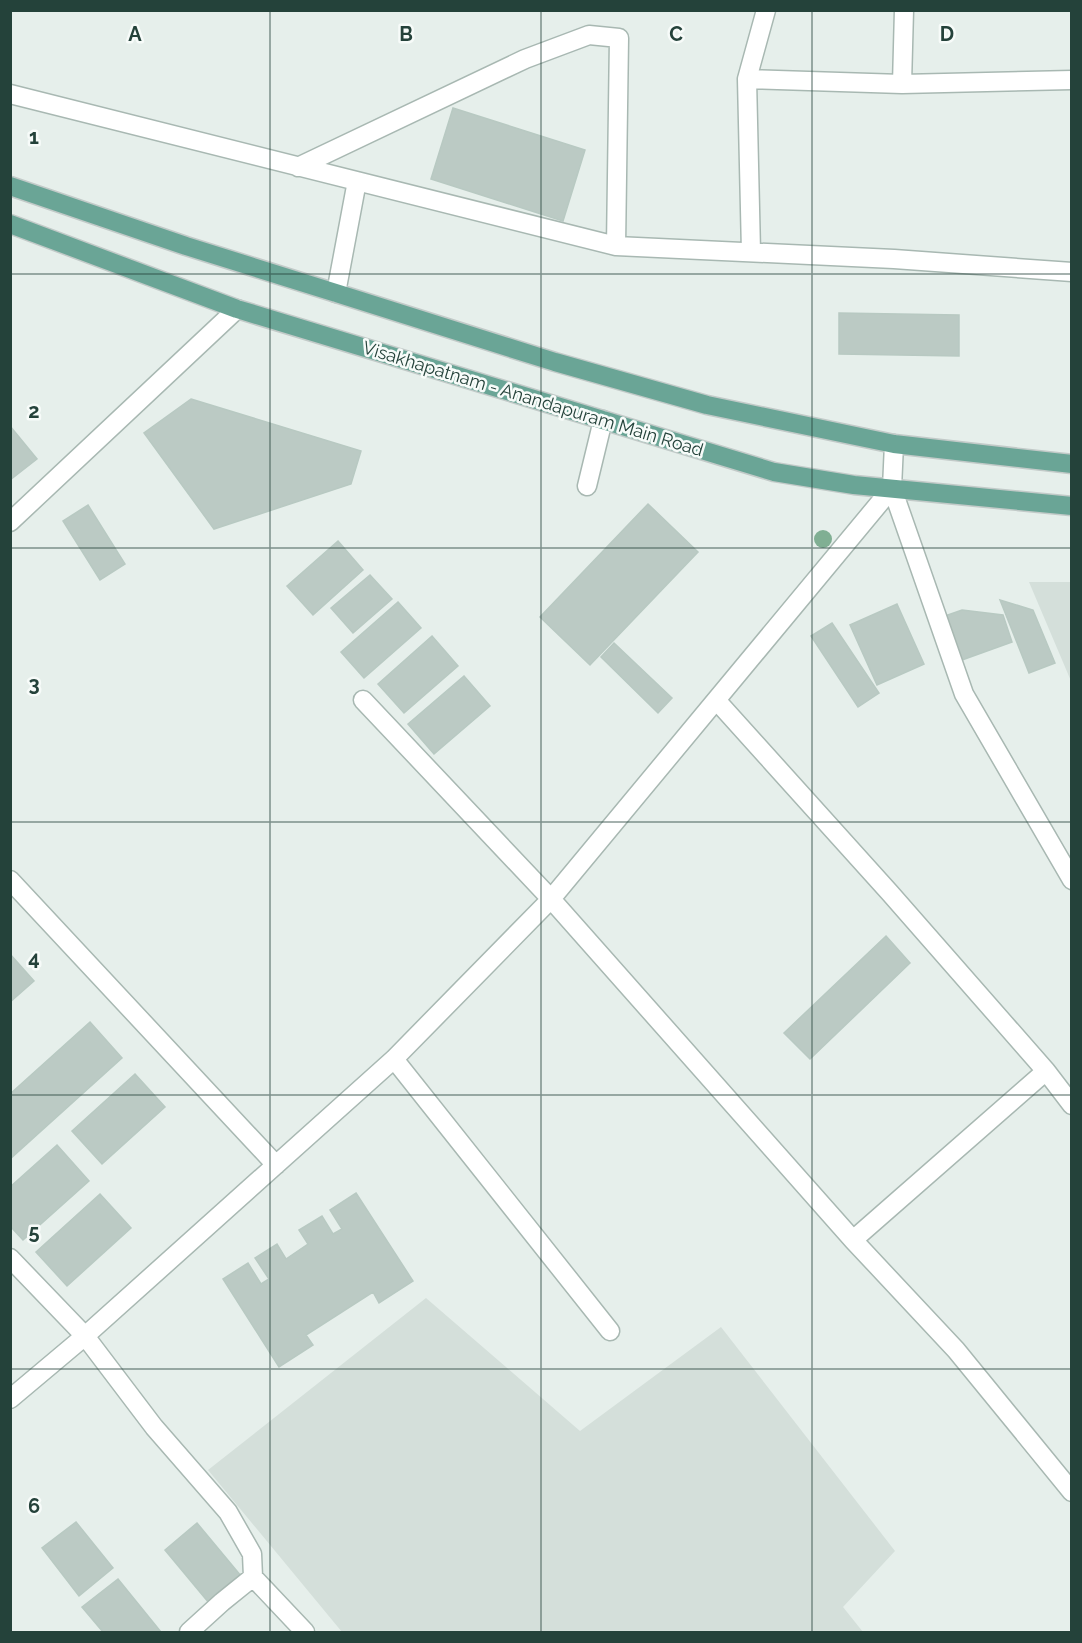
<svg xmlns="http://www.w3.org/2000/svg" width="1082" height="1643" font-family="Raleway,sans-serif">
	<rect width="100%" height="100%" fill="#e6efeb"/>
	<path fill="#d4dfda" d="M1029,582H1071V681Z
		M426,1298L580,1431L721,1327L895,1551L843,1607L863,1632H342L208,1470Z"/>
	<path fill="#bbcac4" stroke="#b8c9c2" stroke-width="1.5" d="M453,108L585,150L563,221L431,179Z
		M839,313L959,315V356L839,354Z
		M191,399L361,451L351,484L214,529L144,433Z
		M10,426L37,459L10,480Z
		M648,504L698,552L590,665L540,617Z
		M88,505L125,564L100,580L63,521Z
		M338,541L363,570L313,615L287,586Z
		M370,575L392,599L353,633L331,608Z
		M1000,600L1033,610L1055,663L1029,673Z
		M398,602L421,628L364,678L341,652Z
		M897,604L924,664L877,685L850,625Z
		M962,610L1003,615L1012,642L962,660L945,616Z
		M832,623L879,693L858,707L811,636Z
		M432,636L458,666L404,713L378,684Z
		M614,643L672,698L658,713L601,657Z
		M464,676L490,706L434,754L408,724Z
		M886,936L910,963L810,1059L784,1033Z
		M10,954L34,981L10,1002Z
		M90,1022L122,1058L10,1159V1094Z
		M135,1074L165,1107L102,1164L72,1131Z
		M57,1145L89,1181L23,1240L10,1226V1187Z
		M356,1193L413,1281L379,1303L373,1292L306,1335L313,1345L279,1367L223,1279L248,1263L261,1284L269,1279L255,1258L277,1244L286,1259L308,1244L299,1230L322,1216L333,1234L342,1229L330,1210Z
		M100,1194L131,1228L67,1286L36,1252Z
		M76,1522L113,1568L79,1596L42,1548Z
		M197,1523L241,1576L209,1603L165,1550Z
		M118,1579L161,1632H103L82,1607Z"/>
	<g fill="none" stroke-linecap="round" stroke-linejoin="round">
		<defs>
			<path id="minor" d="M747,79L766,10
				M902,84L904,10
				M10,94L616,246
				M298,167L525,59L589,35L619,38L616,246L894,259L1072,272
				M751,252L747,79L902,84L1072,80
				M336,293L357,181
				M894,444L892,488L964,694L1072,880
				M587,486L603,420
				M892,488L551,899L853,1240L956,1350L1072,1492
				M10,522L237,309
				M717,701L890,893L1046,1071L853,1240
				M10,880L276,1165
				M394,1059L610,1331
				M1046,1071L1072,1105
				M10,1258L85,1336L154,1427L228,1512L252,1554L253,1577L222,1602L189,1632
				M10,1399L85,1336L394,1059L551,899L363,700
				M253,1577L305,1632"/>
			<path id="major" d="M10,186L186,246L336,293L555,362L707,405L894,444L1072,464
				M10,224L237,309L774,472L854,485L1072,506"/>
		</defs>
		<use href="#minor" stroke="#a8b8b2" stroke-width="21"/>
		<use href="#major" stroke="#c2cac8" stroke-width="21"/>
		<use href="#minor" stroke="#fff" stroke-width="18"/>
		<use href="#major" stroke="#6aa596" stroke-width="18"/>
	</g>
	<circle fill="#80af93" cx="823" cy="539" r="9"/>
	<path fill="none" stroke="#24423a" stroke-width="1.5" stroke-opacity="0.55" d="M270,10V1632M541,10V1632M812,10V1632M10,274H1072M10,548H1072M10,822H1072M10,1095H1072M10,1369H1072"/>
	<g text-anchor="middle" stroke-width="5" stroke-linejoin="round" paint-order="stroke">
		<g font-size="18" fill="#24423a" stroke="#f7fbf9">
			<text transform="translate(533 399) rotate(17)" y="6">Visakhapatnam - Anandapuram Main Road</text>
		</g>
	</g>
	<g font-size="20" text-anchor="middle" font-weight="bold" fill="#24423a" stroke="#f7fbf9" stroke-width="5" stroke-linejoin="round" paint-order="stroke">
		<text x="135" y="41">A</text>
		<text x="406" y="41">B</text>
		<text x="676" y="41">C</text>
		<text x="947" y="41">D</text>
		<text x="34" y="144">1</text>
		<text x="34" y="418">2</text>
		<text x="34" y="691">3</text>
		<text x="34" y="965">4</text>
		<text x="34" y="1239">5</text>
		<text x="34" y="1513">6</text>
	</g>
	<rect width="1082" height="1643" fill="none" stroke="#24423a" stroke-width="24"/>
</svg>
